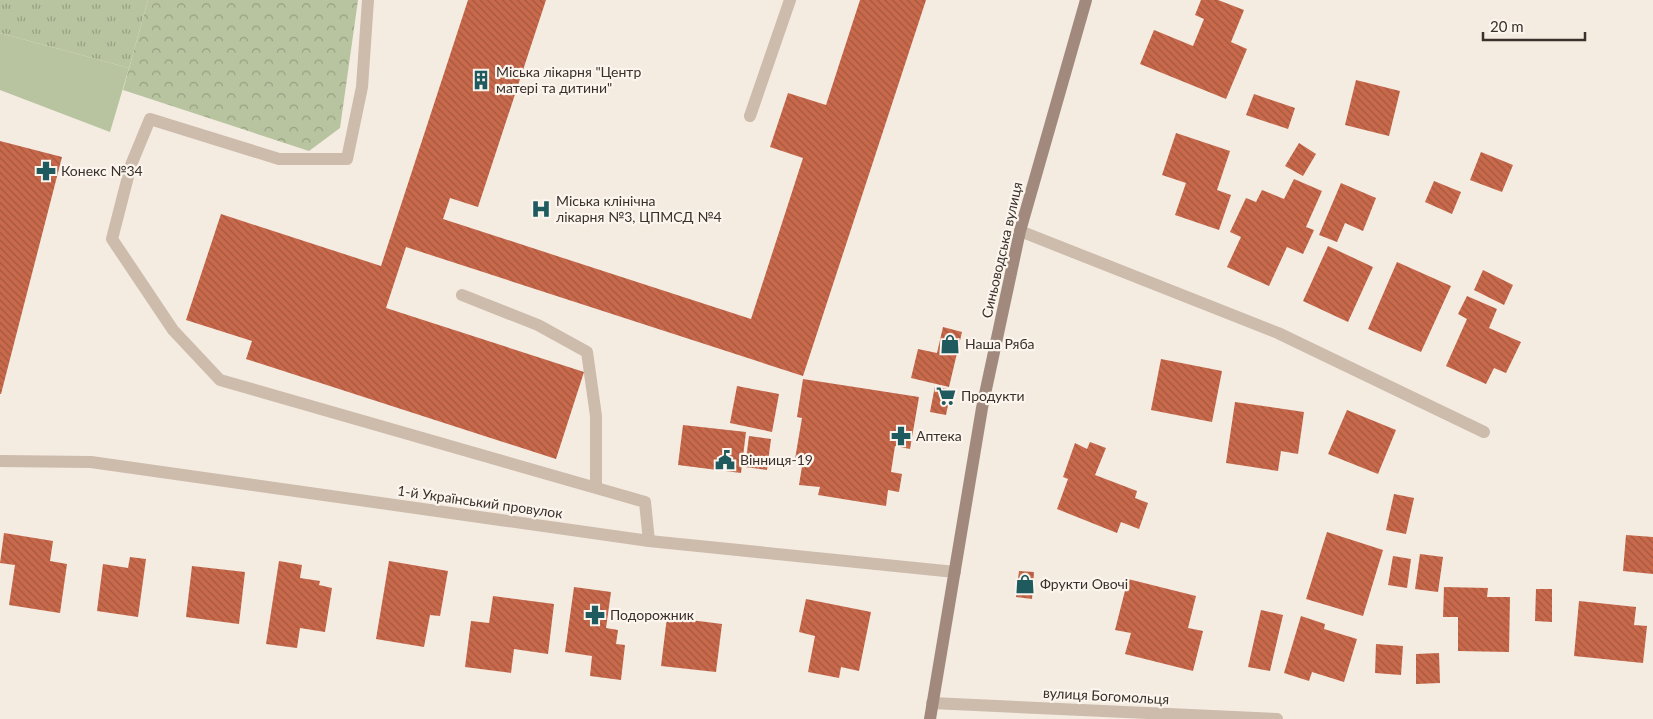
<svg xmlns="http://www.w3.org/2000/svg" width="1653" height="719" font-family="Lato,sans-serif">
	<defs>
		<pattern id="forest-crowns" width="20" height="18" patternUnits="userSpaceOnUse" patternTransform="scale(1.25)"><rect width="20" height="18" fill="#b8c4a0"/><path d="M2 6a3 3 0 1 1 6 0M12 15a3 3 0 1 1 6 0" fill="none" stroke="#97a083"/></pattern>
		<pattern id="park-tufts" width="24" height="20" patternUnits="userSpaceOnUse" patternTransform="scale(1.25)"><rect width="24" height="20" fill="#b8c4a0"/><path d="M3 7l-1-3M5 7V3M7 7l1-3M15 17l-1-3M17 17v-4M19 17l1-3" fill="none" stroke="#97a083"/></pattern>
		<pattern id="building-back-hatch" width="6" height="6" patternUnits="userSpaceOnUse" patternTransform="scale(1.25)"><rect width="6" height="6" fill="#c8694b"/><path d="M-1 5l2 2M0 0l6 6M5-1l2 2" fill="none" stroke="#a4573f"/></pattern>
	</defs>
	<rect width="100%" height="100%" fill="#f4ebe1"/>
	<path fill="#b8c4a0" d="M0,33L129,68L110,132L0,90Z"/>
	<path fill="url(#forest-crowns)" d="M148,0H358L340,128L309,151L123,90Z"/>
	<path fill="url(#park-tufts)" d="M0,0H148L129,68L0,33Z"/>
	<path fill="url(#building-back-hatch)" d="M468,0H546L478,207L450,198L443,219L751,319L803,158L770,147L788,93L826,105L860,0H926L803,376L406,247L386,308L584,372L556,459L246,359L252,341L186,320L221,214L381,266Z
		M1201,0H1218L1244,10L1231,42L1247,49L1226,99L1140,64L1154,30L1193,46L1204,19L1195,15Z
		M1356,80L1400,91L1389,136L1345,125Z
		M1254,94L1295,108L1288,129L1246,115Z
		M1176,133L1230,151L1217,190L1231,195L1219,230L1175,215L1186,183L1162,175Z
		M0,141L62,157L1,394H0Z
		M1299,143L1316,154L1303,176L1285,166Z
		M1481,152L1513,165L1502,192L1470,180Z
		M1294,179L1322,191L1306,227L1314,230L1303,254L1287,247L1269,286L1227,267L1241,237L1230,232L1246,198L1256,202L1262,190L1284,199Z
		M1434,181L1461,192L1452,214L1425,202Z
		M1341,183L1376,198L1363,231L1345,223L1337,242L1319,235Z
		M1328,246L1373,267L1348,322L1303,301Z
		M1397,262L1451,286L1421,352L1368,329Z
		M1483,270L1513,285L1504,305L1474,290Z
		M1467,296L1497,309L1489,328L1521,342L1506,373L1494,368L1486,384L1446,366L1467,319L1458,314Z
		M943,327L962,332L949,387L911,378L918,349L937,353Z
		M1161,359L1222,371L1212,422L1151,410Z
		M803,379L919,397L910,449L895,446L891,472L902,474L899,492L888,490L886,506L818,495L820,487L799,485L803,460L795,459L802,418L797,417Z
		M737,386L779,394L772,432L730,423Z
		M935,386L951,390L946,415L930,412Z
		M1235,402L1304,412L1298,454L1281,451L1278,471L1226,463Z
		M1347,410L1396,430L1378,474L1328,454Z
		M683,425L746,432L741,473L678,465Z
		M749,436L771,439L767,470L745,467Z
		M1090,442L1106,448L1095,475L1137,491L1135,498L1148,503L1139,529L1121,522L1117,533L1057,509L1068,479L1063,477L1075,443L1087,449Z
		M1394,494L1414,498L1406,534L1386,530Z
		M1327,532L1383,550L1363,616L1306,599Z
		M4,533L53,541L50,561L67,564L60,613L9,605L15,565L0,563Z
		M1626,535L1653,537V574L1623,571Z
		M1420,554L1443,557L1438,592L1415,589Z
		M1393,556L1411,559L1407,588L1388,585Z
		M130,557L146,559L138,617L97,611L103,564L128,568Z
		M279,561L302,565L300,578L320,581L319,585L332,588L325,632L300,628L297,648L266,644Z
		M389,561L448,571L440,616L430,615L424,647L376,639Z
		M192,566L245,572L239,624L186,617Z
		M1019,571L1034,572L1032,599L1016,597Z
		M1128,579L1196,596L1188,628L1203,631L1193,671L1125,654L1131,633L1115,630Z
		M574,587L611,592L606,628L618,630L616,644L625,645L621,680L590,676L592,656L565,652Z
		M1444,587L1488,588L1487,597H1510L1509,652L1458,651V617H1443Z
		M1536,589H1552V622L1535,621Z
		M493,596L554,604L548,654L514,649L511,673L465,667L471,621L489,623Z
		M806,599L871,612L859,671L841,667L839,678L808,672L815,636L799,632Z
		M1579,601L1636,607L1634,625L1647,626L1643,663L1574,656Z
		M1261,610L1283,615L1270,671L1248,667Z
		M1301,616L1325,624L1324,629L1357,639L1344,682L1312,672L1309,681L1284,673Z
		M667,617L722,624L716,672L661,666Z
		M1376,644L1403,646L1401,675L1375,673Z
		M1439,653L1440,683L1416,684V654Z"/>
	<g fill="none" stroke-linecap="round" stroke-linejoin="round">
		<path stroke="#cdbbac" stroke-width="12" d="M368,0L362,87L347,159H279L150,119L131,165L112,239L173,330L220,380L645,502L649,541
			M750,116L790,0
			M462,295L538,325L587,352L596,416V488"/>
		<path stroke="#cdbbac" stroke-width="12" d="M1020,231L1278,333L1484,432
			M0,461L91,462L649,541L955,572
			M932,703L1277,719"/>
		<path stroke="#a18a7d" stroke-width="12" d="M930,719L982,408L1020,231L1086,0"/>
	</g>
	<defs>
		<symbol id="building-bare" viewBox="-9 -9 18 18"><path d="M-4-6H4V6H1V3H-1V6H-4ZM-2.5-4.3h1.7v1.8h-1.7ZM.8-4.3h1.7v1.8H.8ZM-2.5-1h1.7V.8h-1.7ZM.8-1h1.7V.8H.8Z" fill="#1f5a5e" stroke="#fbf5ee" stroke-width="2.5" paint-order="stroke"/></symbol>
		<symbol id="pharmacy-bare" viewBox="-9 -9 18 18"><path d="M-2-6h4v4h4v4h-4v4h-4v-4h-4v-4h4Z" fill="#1f5a5e" stroke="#fbf5ee" stroke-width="2.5" paint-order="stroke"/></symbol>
		<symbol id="hospital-bare" viewBox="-9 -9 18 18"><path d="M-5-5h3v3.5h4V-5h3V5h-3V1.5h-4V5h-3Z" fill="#1f5a5e" stroke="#fbf5ee" stroke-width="2.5" paint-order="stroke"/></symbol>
		<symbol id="shop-bare" viewBox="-9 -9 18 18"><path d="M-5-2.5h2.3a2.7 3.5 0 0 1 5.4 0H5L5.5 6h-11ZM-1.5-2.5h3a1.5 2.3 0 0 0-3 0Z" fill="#1f5a5e" stroke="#fbf5ee" stroke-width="2.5" paint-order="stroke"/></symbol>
		<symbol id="supermarket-bare" viewBox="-9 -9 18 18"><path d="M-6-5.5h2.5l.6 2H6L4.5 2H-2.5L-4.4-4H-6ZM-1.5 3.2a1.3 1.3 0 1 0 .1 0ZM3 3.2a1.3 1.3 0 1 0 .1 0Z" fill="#1f5a5e" stroke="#fbf5ee" stroke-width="2.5" paint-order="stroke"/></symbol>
		<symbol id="civic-bare" viewBox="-9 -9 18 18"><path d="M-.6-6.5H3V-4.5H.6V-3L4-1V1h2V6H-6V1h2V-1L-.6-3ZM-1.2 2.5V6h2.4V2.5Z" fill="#1f5a5e" stroke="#fbf5ee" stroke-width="2.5" paint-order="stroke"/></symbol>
	</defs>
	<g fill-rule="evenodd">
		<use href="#building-bare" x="467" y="66" width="28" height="28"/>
		<use href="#pharmacy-bare" x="32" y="157" width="28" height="28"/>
		<use href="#hospital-bare" x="527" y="195" width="28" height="28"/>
		<use href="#shop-bare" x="936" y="330" width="28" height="28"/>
		<use href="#supermarket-bare" x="932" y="382" width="28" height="28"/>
		<use href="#pharmacy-bare" x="887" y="422" width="28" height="28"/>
		<use href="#civic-bare" x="711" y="446" width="28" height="28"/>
		<use href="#shop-bare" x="1011" y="570" width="28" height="28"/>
		<use href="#pharmacy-bare" x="581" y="601" width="28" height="28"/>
	</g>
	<g text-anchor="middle" stroke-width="4.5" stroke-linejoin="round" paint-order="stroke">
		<g font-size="14" fill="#3b302b" stroke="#fbf5ee" text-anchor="start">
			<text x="496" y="77">Міська лікарня "Центр<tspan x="496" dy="16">матері та дитини"</tspan></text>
			<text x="61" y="176">Конекс №34</text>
			<text x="556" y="206">Міська клінічна<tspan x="556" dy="16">лікарня №3, ЦПМСД №4</tspan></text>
			<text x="965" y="349">Наша Ряба</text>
			<text x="961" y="401">Продукти</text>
			<text x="916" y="441">Аптека</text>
			<text x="740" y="465">Вінниця-19</text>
			<text x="1040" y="589">Фрукти Овочі</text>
			<text x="610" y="620">Подорожник</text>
		</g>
		<g font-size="14" fill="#3b302b" stroke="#fbf5ee">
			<text transform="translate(1002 250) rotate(-77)" y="5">Синьоводська вулиця</text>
			<text transform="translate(480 502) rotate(8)" y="5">1-й Український провулок</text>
			<text transform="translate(1106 696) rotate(3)" y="5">вулиця Богомольця</text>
		</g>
	</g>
	<path d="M1483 32v8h102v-8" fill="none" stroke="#3b302b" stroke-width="2.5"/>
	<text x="1490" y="32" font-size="15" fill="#3b302b" stroke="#fbf5ee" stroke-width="4" paint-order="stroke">20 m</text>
</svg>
